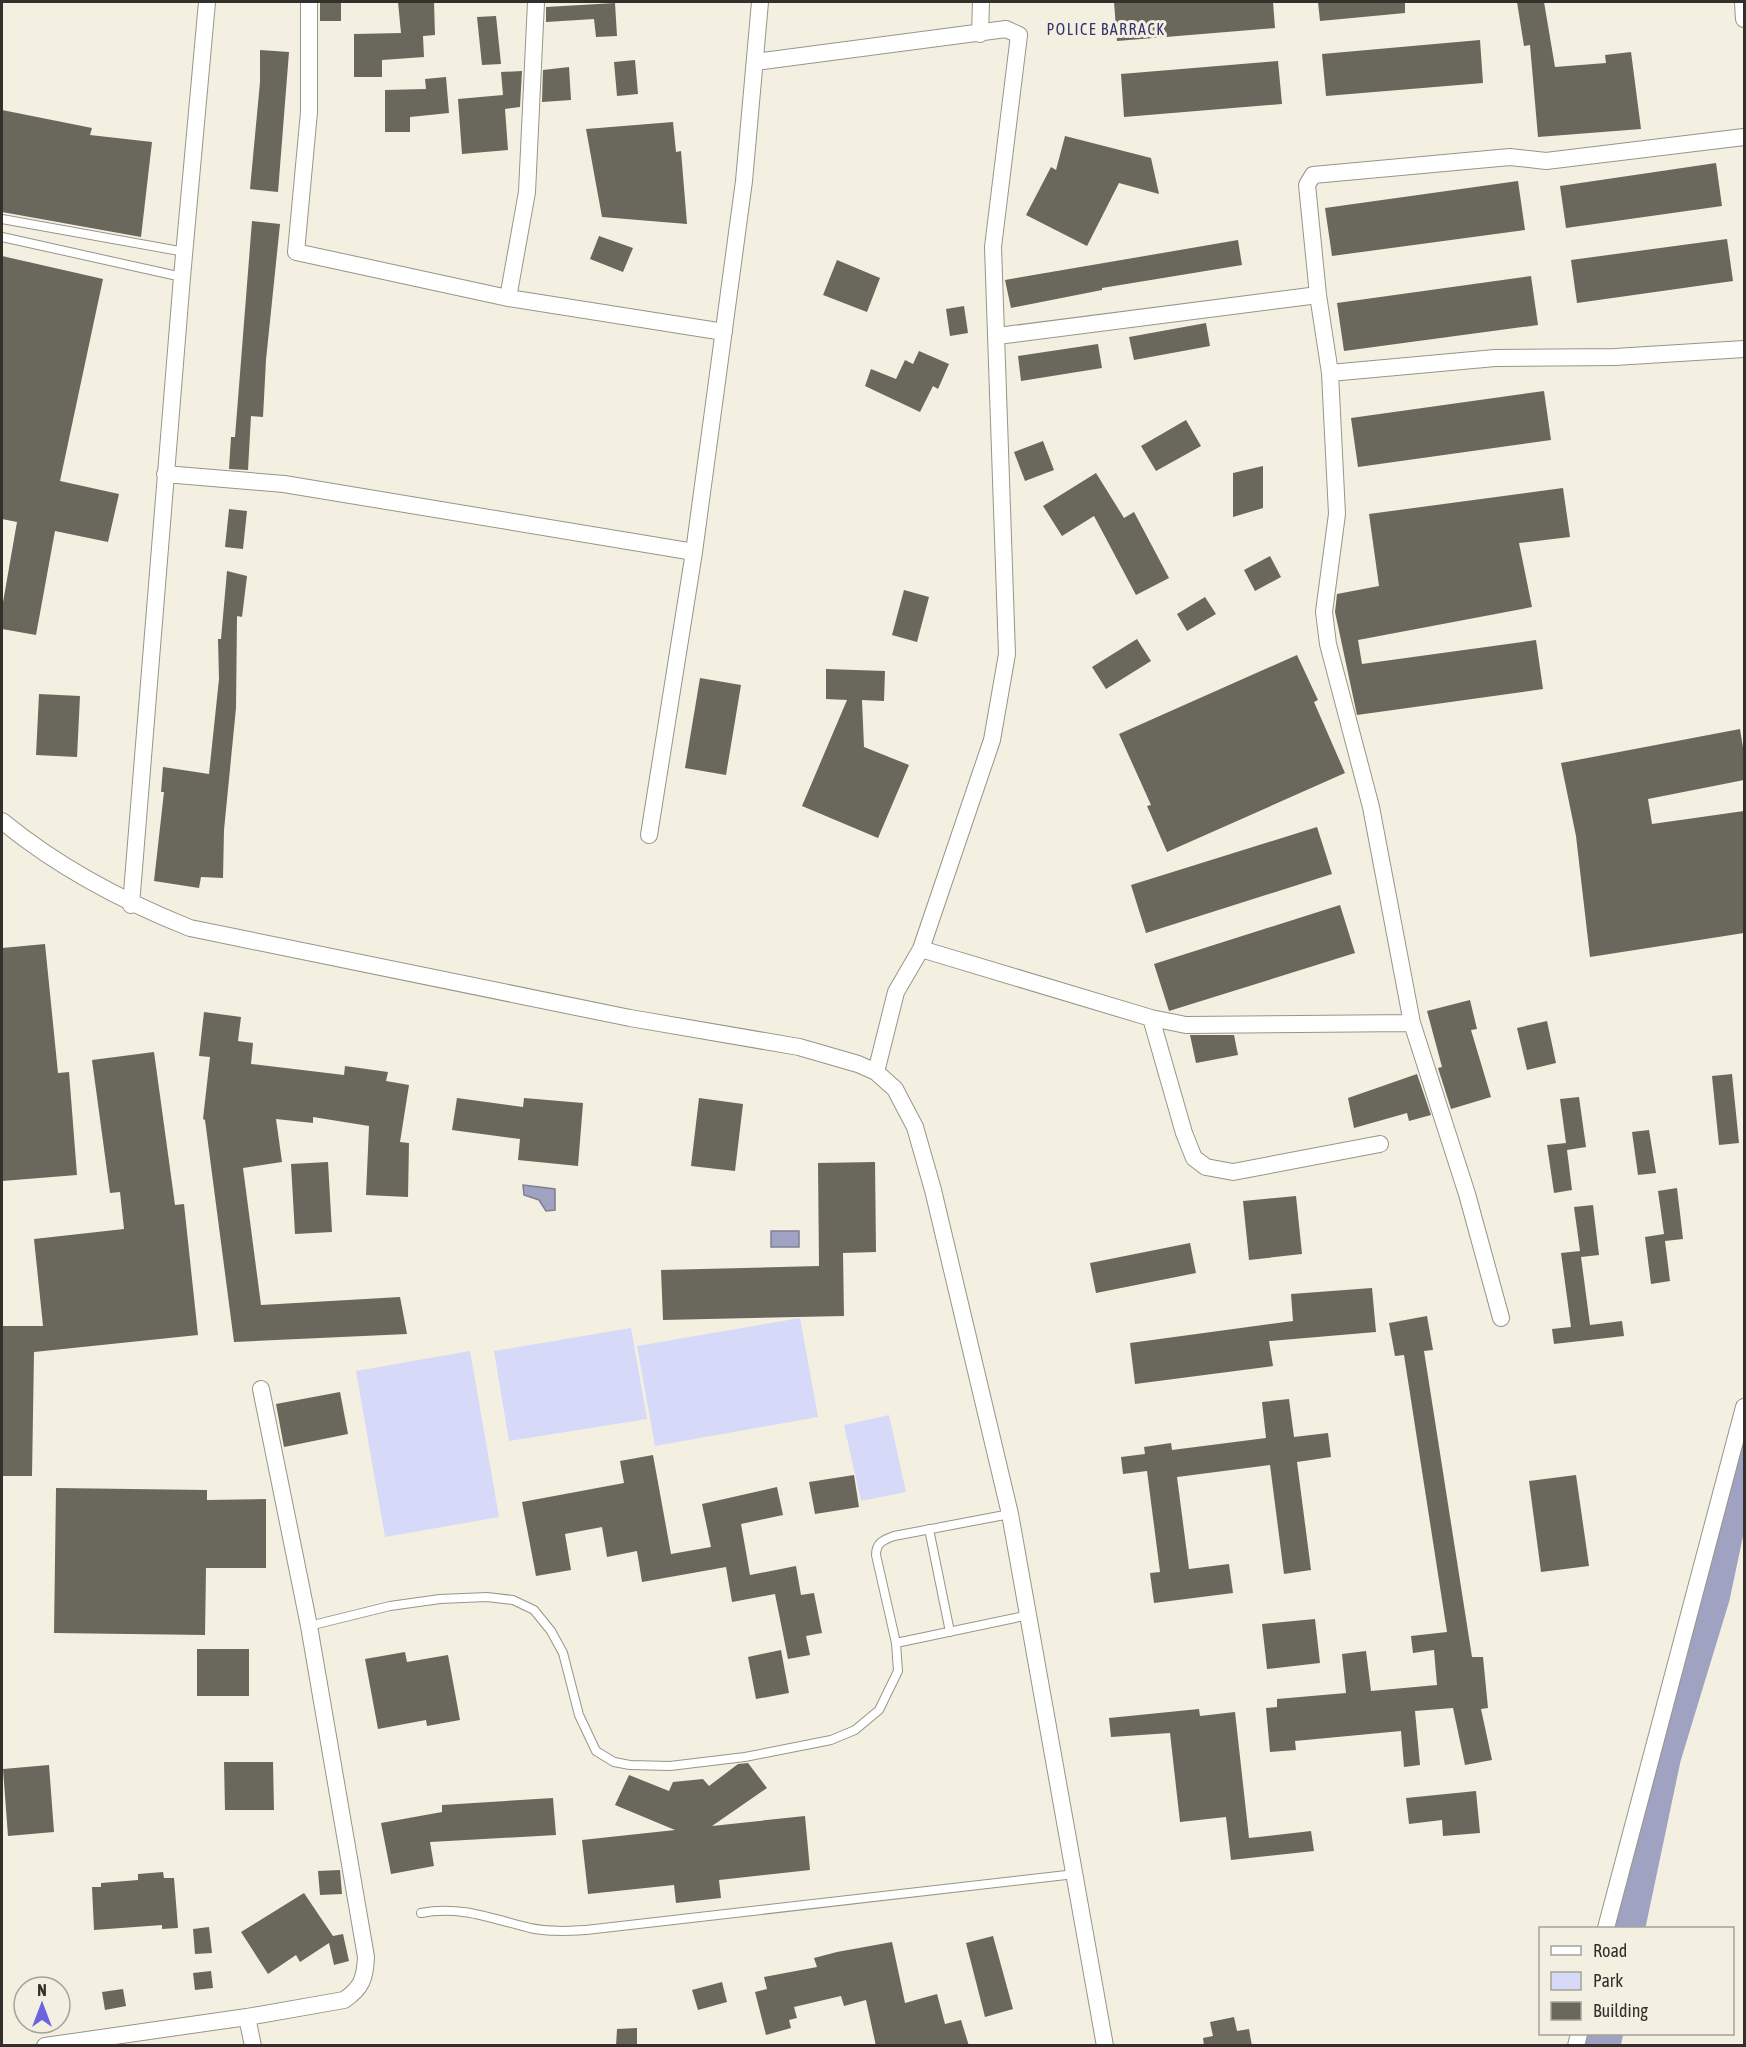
<svg xmlns="http://www.w3.org/2000/svg" width="1746" height="2047" font-family="'Asap Condensed',sans-serif">
	<rect width="100%" height="100%" fill="#f3efe1"/>
	<path fill="#d7d9f8" d="M800,1318L818,1417L655,1446L637,1346Z
		M631,1328L647,1419L509,1441L494,1351Z
		M470,1351L499,1517L385,1537L356,1371Z
		M889,1415L906,1492L861,1501L844,1425Z"/>
	<path fill="#a0a2c1" stroke="#7f8094" stroke-width="1.5" d="M523,1185L555,1189V1210L546,1211L539,1200L524,1195Z
		M771,1231H799V1247H771Z"/>
	<g fill="none" stroke-linecap="round" stroke-linejoin="round">
		<path stroke="#a0a2c1" stroke-width="36" d="M1627,1928L1663,1757L1712,1596L1739,1468L1744,1454
			M1602,2046L1605,2034"/>
	</g>
	<path fill="#6a675c" d="M320,2H341V21H320Z
		M398,2H434L435,35L423,36L424,57L382,60V77H354V34L401,33Z
		M1114,2H1273L1275,28L1117,41Z
		M1318,2H1405V13L1320,21Z
		M1517,2H1544L1555,67L1606,63L1605,55L1631,52L1641,129L1538,137L1530,45L1524,46Z
		M615,3L617,36L596,37L594,19L546,22V7Z
		M496,16L501,64L482,65L477,17Z
		M1480,40L1483,83L1326,96L1322,54Z
		M260,50L289,52L278,192L250,189L260,82Z
		M635,60L638,94L617,96L614,62Z
		M1278,61L1282,104L1124,117L1121,74Z
		M569,67L571,100L542,102L543,70Z
		M522,71L520,107L505,109L508,150L462,154L458,99L503,95L501,72Z
		M446,77L449,113L410,117V132H385V90L426,89L425,79Z
		M2,110L92,128L90,135L152,142L141,237L2,212Z
		M673,122L676,152L681,151L687,224L602,217L586,129Z
		M1065,136L1151,158L1159,194L1119,183L1087,246L1026,215L1051,167L1056,170Z
		M1716,163L1722,206L1566,228L1560,186Z
		M1518,181L1525,230L1332,256L1325,208Z
		M252,221L280,224L266,360L263,417L251,416L248,470L229,469L231,437H235Z
		M599,236L633,248L623,272L590,259Z
		M1727,239L1733,281L1577,303L1571,260Z
		M1238,240L1242,265L1102,288V290L1011,308L1005,280Z
		M2,256L103,279L60,481L119,494L108,542L55,531L36,635L2,629V608L17,522L2,519Z
		M837,260L880,278L867,312L823,295Z
		M1531,276L1538,325L1344,351L1337,303Z
		M964,306L968,333L950,336L946,309Z
		M1206,323L1210,346L1134,360L1129,337Z
		M1098,344L1102,368L1021,381L1018,356Z
		M919,351L949,364L938,389L933,386L920,412L865,386L871,369L896,379L905,360L913,364Z
		M1544,391L1551,440L1358,467L1351,418Z
		M1186,420L1201,446L1156,471L1141,446Z
		M1043,441L1054,470L1025,481L1014,452Z
		M1263,466V508L1233,517V473Z
		M1096,473L1124,518L1134,512L1169,578L1136,595L1094,516L1062,536L1043,506Z
		M1563,488L1570,537L1519,543L1532,607L1358,640L1362,664L1536,640L1543,689L1357,715L1335,612L1337,594L1379,586L1369,514Z
		M229,509L247,511L243,549L225,547Z
		M1270,556L1281,577L1255,591L1244,570Z
		M227,571L247,576L242,617L237,616L236,708L224,830L223,878L201,877L199,888L154,881L164,792H161L163,767L209,774L219,679L218,639H221Z
		M904,590L929,597L917,642L892,635Z
		M1205,597L1216,614L1187,631L1177,614Z
		M1137,639L1151,661L1106,689L1092,667Z
		M1297,655L1318,700L1314,702L1345,773L1167,852L1147,806L1151,805L1119,734Z
		M826,669L885,671L884,701L862,700L864,747L909,765L878,838L802,806L847,700L826,699Z
		M700,678L741,685L726,775L685,768Z
		M39,694L80,696L77,757L36,755Z
		M1740,729L1744,754V780L1648,799L1652,824L1744,811V933L1590,957L1576,836L1561,763Z
		M1317,827L1332,874L1146,933L1131,885Z
		M1340,905L1355,953L1169,1011L1154,964Z
		M45,944L58,1073L69,1072L77,1175L2,1181V948Z
		M1470,1000L1477,1029L1471,1030L1491,1097L1451,1109L1438,1068L1442,1067L1427,1011Z
		M204,1012L241,1017L238,1041L253,1043L251,1064L344,1075L345,1066L388,1072L386,1081L409,1085L400,1142L409,1143L408,1197L366,1195L369,1126L313,1117V1123L276,1119L282,1162L243,1168L261,1305L400,1297L407,1334L234,1342L205,1120L203,1119L210,1057L199,1056Z
		M1547,1021L1556,1063L1527,1070L1517,1028Z
		M1190,1035H1234L1238,1055L1196,1063Z
		M154,1052L175,1205L184,1204L198,1335L34,1352L32,1476H2V1326H43L34,1239L124,1229L120,1192L110,1193L92,1060Z
		M1417,1074L1431,1115L1409,1121L1407,1113L1354,1128L1348,1098Z
		M1732,1074L1739,1143L1719,1145L1712,1076Z
		M1579,1097L1586,1147L1567,1150L1572,1190L1554,1193L1547,1145L1566,1143L1560,1099Z
		M457,1098L523,1107L524,1098L583,1103L578,1166L518,1160L520,1139L452,1130Z
		M699,1098L743,1104L735,1171L691,1166Z
		M1649,1130L1656,1173L1638,1175L1632,1132Z
		M328,1162L332,1232L295,1234L291,1164Z
		M875,1162L876,1252L843,1253L844,1316L663,1320L661,1270L819,1266L818,1163Z
		M1677,1188L1683,1239L1665,1241L1670,1281L1651,1284L1645,1237L1664,1234L1658,1191Z
		M1296,1196L1302,1254L1249,1260L1243,1201Z
		M1593,1205L1599,1255L1581,1257L1590,1325L1622,1321L1624,1336L1554,1344L1552,1329L1571,1327L1561,1253L1580,1251L1574,1207Z
		M1190,1243L1196,1273L1096,1293L1090,1263Z
		M1372,1288L1376,1332L1269,1341L1273,1366L1135,1384L1130,1343L1293,1321L1291,1294Z
		M1427,1316L1433,1350L1424,1351L1472,1657H1483L1488,1708L1481,1709L1492,1760L1465,1765L1453,1708L1415,1711L1420,1765L1404,1767L1401,1731L1295,1741L1296,1750L1270,1752L1266,1708L1277,1707V1699L1346,1693L1342,1654L1366,1651L1371,1691L1437,1685L1434,1650L1413,1653L1411,1636L1447,1632L1404,1355L1395,1356L1389,1323Z
		M340,1392L348,1434L284,1447L276,1404Z
		M1289,1399L1294,1437L1328,1433L1331,1457L1297,1462L1311,1570L1284,1574L1270,1465L1177,1477L1189,1569L1229,1564L1233,1593L1154,1603L1150,1573L1160,1572L1147,1471L1123,1474L1121,1457L1145,1454L1144,1447L1171,1443L1172,1450L1266,1438L1262,1402Z
		M653,1455L671,1554L711,1547L702,1504L777,1487L783,1515L741,1524L750,1575L796,1566L801,1595L814,1593L822,1633L806,1636L810,1655L788,1659L775,1594L732,1602L726,1567L642,1582L637,1551L607,1557L602,1527L565,1534L571,1570L536,1576L522,1502L624,1483L620,1461Z
		M854,1475L859,1507L815,1514L809,1482Z
		M1576,1475L1589,1566L1541,1572L1529,1481Z
		M56,1488L207,1490V1500L266,1499V1568H206L205,1635L54,1633Z
		M1315,1619L1320,1663L1267,1669L1262,1624Z
		M197,1649H249V1696H197Z
		M781,1650L789,1693L756,1699L748,1657Z
		M405,1652L407,1662L448,1655L460,1720L427,1726L426,1720L378,1729L365,1659Z
		M1199,1709L1200,1716L1235,1712L1249,1838L1311,1831L1314,1851L1231,1860L1226,1817L1180,1822L1170,1733L1111,1737L1109,1718Z
		M224,1762H273L274,1810H225Z
		M748,1763L767,1788L712,1826L805,1816L810,1870L719,1880L721,1898L676,1903L674,1885L588,1894L582,1840L675,1830L615,1805L629,1775L669,1791L673,1782L703,1779L709,1786L738,1764Z
		M49,1765L54,1832L8,1836L3,1769Z
		M1476,1791L1480,1833L1443,1836L1442,1820L1409,1824L1406,1798Z
		M553,1798L556,1835L430,1842L434,1866L391,1874L381,1823L442,1812V1805Z
		M340,1870L342,1894L320,1895L318,1871Z
		M163,1872L164,1878H174L178,1928L162,1929V1925L94,1930L92,1887H101V1883L138,1880V1874Z
		M304,1893L333,1936L343,1934L349,1961L334,1965L329,1943L300,1962L296,1955L268,1974L241,1932Z
		M209,1927L212,1953L195,1954L193,1929Z
		M993,1936L1013,2009L985,2017L966,1943Z
		M892,1942L905,2003L937,1994L945,2024L961,2020L969,2046H876L866,2000L844,2006L841,1996L794,2007L797,2018L789,2020L791,2028L766,2035L755,1992L767,1989L764,1977L817,1967L814,1958L837,1952Z
		M211,1971L213,1988L195,1990L193,1973Z
		M722,1982L727,2002L698,2010L692,1990Z
		M123,1989L126,2006L105,2010L102,1992Z
		M1234,2017L1237,2031L1249,2029L1252,2046H1204L1203,2038L1213,2036L1210,2022Z
		M637,2028V2046H616L617,2029Z"/>
	<g fill="none" stroke-linecap="round" stroke-linejoin="round">
		<defs>
			<path id="service" d="M2,219L185,252
				M2,237L182,277
				M929,1529L950,1632
				M309,1626L390,1606L440,1599L487,1597L513,1600L534,1610L551,1631L563,1653L579,1715L596,1751L614,1762L630,1765L670,1766L745,1757L831,1740L855,1730L879,1710L898,1671L896,1643L876,1555C876,1543 883,1540 894,1536L1010,1514
				M896,1643L1029,1615
				M421,1913C460,1905 493,1919 530,1928C549,1932 567,1931 586,1930L1075,1874"/>
			<path id="minor" d="M309,2V112L296,252L508,298L724,332
				M1743,2L1744,19
				M980,34L981,2
				M755,62L1006,29L1019,35L993,247L1007,654L992,740L921,949L896,992L876,1072
				M508,298L527,192L536,2
				M998,336L1318,295
				M1330,373L1495,358L1615,357L1744,349
				M165,474L284,484L694,552L649,835
				M694,552L744,181L760,2
				M2,821C58,867 122,901 190,928L630,1018L799,1047L858,1064L876,1072L895,1089L915,1127L933,1190L1010,1514L1105,2046
				M131,905L182,277L207,2
				M921,949L1151,1018L1186,1025L1412,1023
				M1151,1018L1184,1133L1194,1158L1206,1167L1233,1172L1380,1144
				M1501,1318L1467,1194L1412,1023L1371,807L1328,644L1324,612L1337,514L1330,373L1318,295L1307,185L1313,175L1510,157L1546,161L1744,137
				M1606,1928L1744,1407
				M247,2017L253,2046
				M45,2046L247,2017L344,2000C362,1988 365,1978 366,1957L309,1626L261,1389
				M1576,2046L1579,2034"/>
		</defs>
		<use href="#service" stroke="#989588" stroke-width="10"/>
		<use href="#minor" stroke="#989588" stroke-width="18"/>
		<use href="#service" stroke="#fff" stroke-width="8"/>
		<use href="#minor" stroke="#fff" stroke-width="16"/>
	</g>
	<g text-anchor="middle" stroke-width="6" stroke-linejoin="round" paint-order="stroke">
		<g font-size="16" letter-spacing="1.5" fill="#363470" stroke="#f3efe1">
			<text x="1106" y="35">POLICE BARRACK</text>
		</g>
	</g>
	<rect width="1746" height="2047" fill="none" stroke="#31302b" stroke-width="6"/>
	<rect x="1539" y="1927" width="195" height="108" fill="#f3efe1" stroke="#a5a398" stroke-width="1.5"/>
	<rect x="1551" y="1946" width="30" height="9" fill="#ffffff" stroke="#a5a398" stroke-width="1.5"/>
	<text x="1593" y="1957" font-size="18" fill="#31302b">Road</text>
	<rect x="1551" y="1972" width="30" height="18" fill="#d7d9f8" stroke="#a5a398" stroke-width="1.5"/>
	<text x="1593" y="1987" font-size="18" fill="#31302b">Park</text>
	<rect x="1551" y="2002" width="30" height="18" fill="#6a675c" stroke="#a5a398" stroke-width="1.5"/>
	<text x="1593" y="2017" font-size="18" fill="#31302b">Building</text>
	<g transform="translate(42 2005)"><circle r="28" fill="#f3efe1" stroke="#a5a398" stroke-width="1.5"/>
	<path d="M0-4.5L10 22L0 15L-10 22Z" fill="#6c64de"/>
	<text y="-9" font-size="16" font-weight="bold" text-anchor="middle" fill="#31302b">N</text>
	</g>
</svg>
